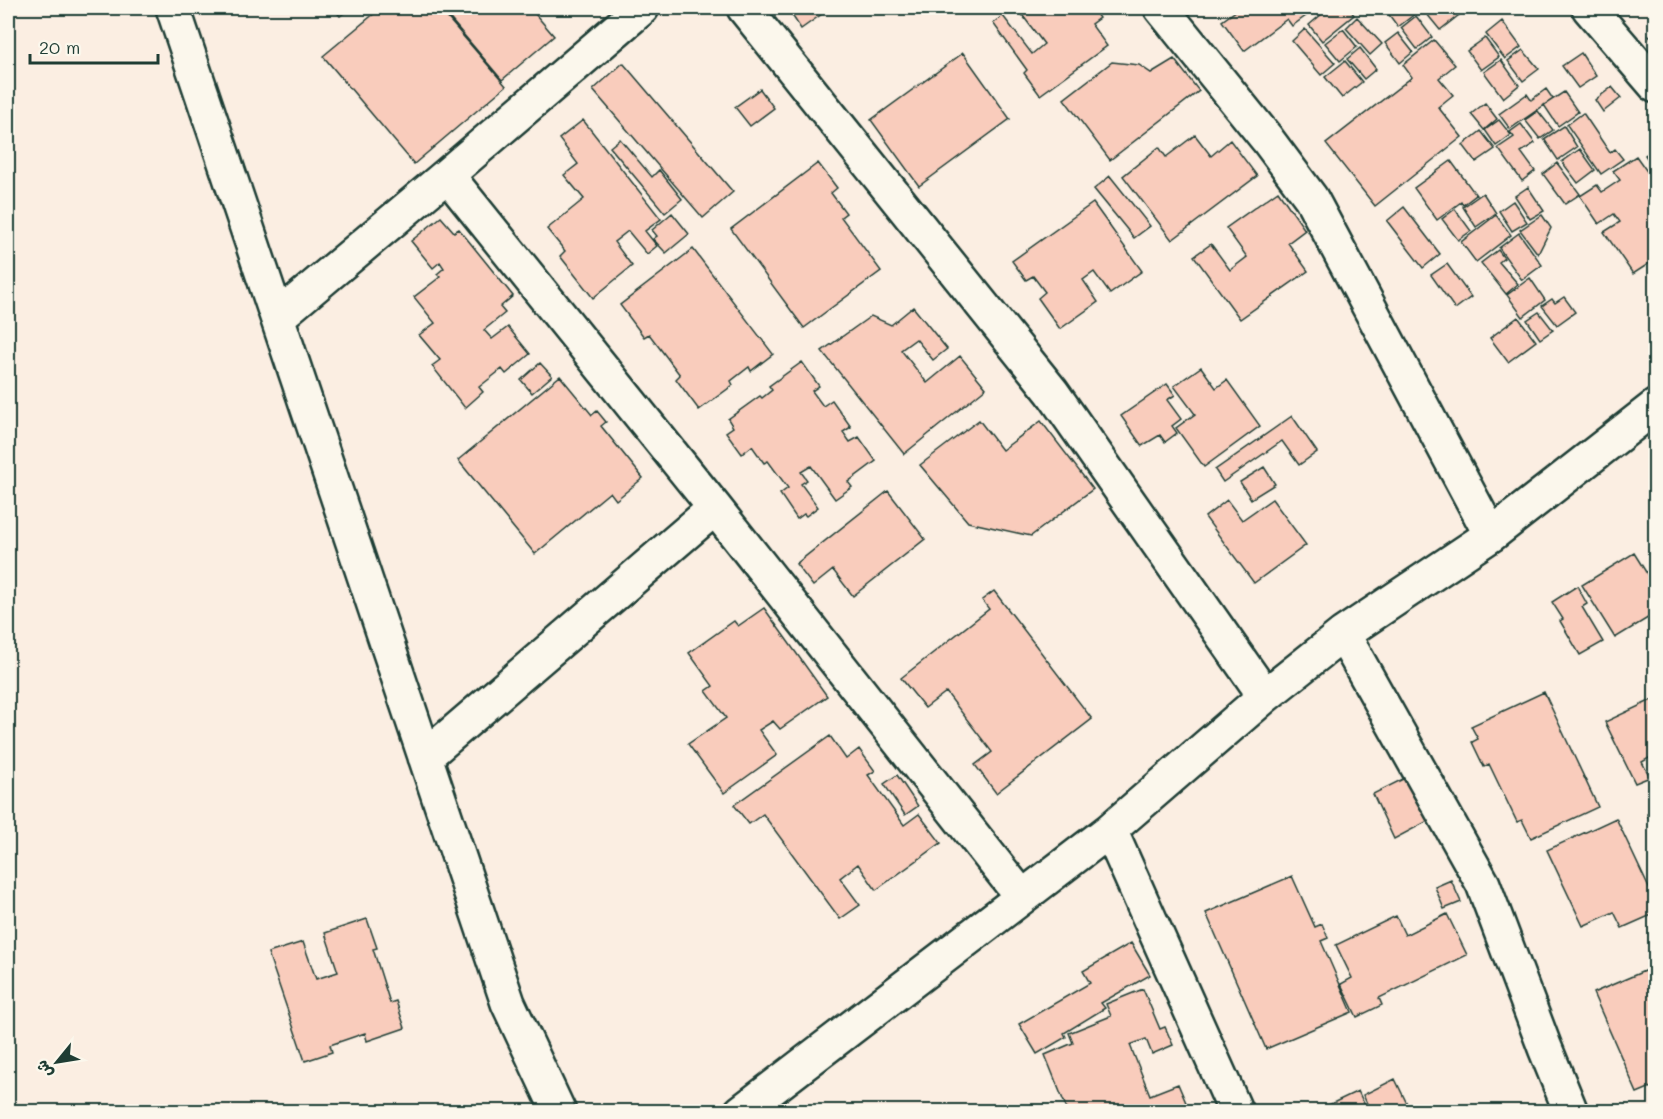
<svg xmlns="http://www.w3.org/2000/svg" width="1663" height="1119" font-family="Mali,'Playpen Sans Arabic',sans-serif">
	<rect width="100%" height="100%" fill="#fbeee2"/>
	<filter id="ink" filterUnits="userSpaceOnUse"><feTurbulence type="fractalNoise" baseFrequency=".0167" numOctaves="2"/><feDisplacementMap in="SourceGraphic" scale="12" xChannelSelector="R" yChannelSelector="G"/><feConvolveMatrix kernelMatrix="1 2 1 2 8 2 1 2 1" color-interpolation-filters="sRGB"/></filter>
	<g filter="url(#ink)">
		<path fill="#f9ccbc" stroke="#1f3d34" stroke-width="1.5" d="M333,8H351L340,16Z
			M381,8H439L506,86L414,164L323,56Z
			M441,8H530L554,36L502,80Z
			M789,8H828L829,9L801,29L788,9Z
			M1017,8H1092L1099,18L1091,24L1107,46L1040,95L1024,73L1027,70L993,23L1003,16L1032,54L1044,44Z
			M1240,8H1317L1292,26L1287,19L1244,51L1222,21Z
			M1329,8H1349L1354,15L1322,41L1309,25Z
			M1384,8H1411L1416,13L1398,27Z
			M1422,8H1468L1440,30Z
			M1416,16L1432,37L1417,49L1401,28Z
			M1357,17L1382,44L1370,55L1346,28Z
			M1502,21L1521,47L1505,59L1486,34Z
			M1305,29L1335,63L1321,75L1292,41Z
			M1343,29L1357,47L1340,61L1325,43Z
			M1656,32V44L1649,36Z
			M1398,33L1413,52L1400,63L1385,43Z
			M1485,38L1499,57L1481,70L1467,51Z
			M1434,40L1455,65L1439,78L1453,95L1438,107L1462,137L1375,206L1326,144L1412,77L1403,65Z
			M1360,48L1376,69L1364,79L1347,59Z
			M1523,50L1539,69L1523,81L1508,61Z
			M963,53L1010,119L919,186L871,120Z
			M1581,53L1596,76L1578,88L1562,66Z
			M1174,59L1199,91L1110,160L1064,99L1112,62L1139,65L1151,73Z
			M1501,60L1519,85L1503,98L1484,72Z
			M1345,61L1362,82L1342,98L1325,77Z
			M623,63L733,192L703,218L593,90Z
			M1612,87L1621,98L1603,112L1595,100Z
			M760,89L774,108L750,126L735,107Z
			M1546,89L1553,99L1510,129L1499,114L1527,94L1531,100Z
			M1564,92L1578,112L1558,126L1544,105Z
			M1485,103L1497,119L1484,130L1471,114Z
			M1538,111L1553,130L1540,139L1525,120Z
			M1583,113L1610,153L1615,149L1623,159L1601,174L1567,125Z
			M583,120L661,219L645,231L657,246L647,254L628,231L614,242L632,266L593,298L560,256L565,251L547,229L584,199L564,175L578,164L559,139Z
			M1499,120L1511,135L1496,146L1485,130Z
			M1521,124L1535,143L1521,152L1535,171L1522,181L1498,148L1514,137L1510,132Z
			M1564,126L1577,147L1558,160L1544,139Z
			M1481,131L1495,149L1476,162L1463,145Z
			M1195,135L1211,156L1230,140L1257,176L1172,240L1123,176L1159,147L1166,157Z
			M620,139L652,177L659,170L682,199L665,213L610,147Z
			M1656,148V172L1645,155Z
			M1580,149L1595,170L1578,183L1562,162Z
			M1636,156L1656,184V259L1633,274L1604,232L1620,222L1614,214L1599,224L1580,196L1597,185L1602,192L1620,180L1613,171Z
			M1451,161L1476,195L1463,205L1461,202L1437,220L1414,188Z
			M818,163L837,188L831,193L846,213L841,217L881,271L804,328L731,229Z
			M1557,163L1580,194L1565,204L1543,174Z
			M1110,176L1150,226L1134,238L1094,189Z
			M1528,187L1544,211L1530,219L1515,196Z
			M1278,191L1305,230L1288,243L1308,271L1240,319L1194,256L1211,244L1230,270L1247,257L1226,228Z
			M1483,193L1496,213L1476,227L1463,207Z
			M1513,201L1527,222L1512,231L1499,211Z
			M1093,203L1142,271L1110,294L1094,272L1083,280L1098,302L1060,329L1038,298L1045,292L1033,276L1026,280L1012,261Z
			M1404,207L1440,254L1423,268L1387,221Z
			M1455,209L1471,231L1458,240L1442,219Z
			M672,213L689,234L666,253L653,239L657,236L652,230Z
			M1496,215L1511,235L1476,262L1461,242Z
			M1542,215L1551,228L1538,254L1520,230Z
			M441,217L454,232L459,229L513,296L500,307L505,313L484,330L492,339L508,327L530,354L506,374L502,369L479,387L483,392L465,408L432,366L440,360L419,335L435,323L414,297L440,277L437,274L444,268L440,262L433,268L411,241Z
			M1519,233L1542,265L1522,280L1499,248Z
			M693,249L773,354L751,371L749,367L731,381L733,385L699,410L676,379L680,375L649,334L644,337L620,305Z
			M1498,250L1504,258L1499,262L1518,284L1506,294L1481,263Z
			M1447,264L1471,297L1455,309L1431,275Z
			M1530,278L1545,300L1523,317L1507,295Z
			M1564,297L1575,312L1557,325L1542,306L1552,299L1555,303Z
			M913,307L947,349L933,360L916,339L901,350L927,383L960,356L986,388L904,454L822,351L871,316L891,325Z
			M1539,312L1553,330L1540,339L1527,320Z
			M1518,317L1536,341L1508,362L1490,338Z
			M802,362L819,386L812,391L823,406L832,400L851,427L843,432L850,442L859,437L876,461L848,482L852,487L835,499L811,466L801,472L807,480L801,484L818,507L806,516L804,514L797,519L780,494L788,488L768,461L764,463L752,446L742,454L726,432L733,427L728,419L760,396L762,398L772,390L769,386Z
			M540,363L552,376L532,393L521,380Z
			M1201,367L1216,388L1227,380L1260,426L1204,467L1176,428L1195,414L1174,386Z
			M560,376L592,415L597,411L606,422L601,426L643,478L616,500L610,492L535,554L458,460Z
			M1167,384L1175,395L1167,400L1181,419L1172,426L1177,433L1165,442L1160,435L1142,446L1121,416Z
			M1292,416L1317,452L1299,465L1282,441L1223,482L1215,470Z
			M979,420L1002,450L1041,421L1093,489L1031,536L968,522L920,465Z
			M1264,467L1275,484L1251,499L1240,482Z
			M888,491L925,539L853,596L833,570L813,586L796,564Z
			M1272,499L1306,545L1254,583L1205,517L1227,500L1242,520Z
			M1656,516V531L1649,521Z
			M1634,553L1656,588V597L1651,599L1656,607V613L1615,638L1582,585Z
			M1577,586L1587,604L1582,607L1603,642L1580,655L1560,621L1563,619L1552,602Z
			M994,591L1092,719L996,793L975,765L992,752L946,692L925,708L901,678L989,609L982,600Z
			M764,608L827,696L780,729L773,721L759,730L777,755L724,793L688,744L726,718L706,691L713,686L689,653L734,621L738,626Z
			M1544,692L1598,807L1531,838L1522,820L1517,822L1489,764L1484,767L1472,742L1478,739L1471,726Z
			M1656,698V754L1642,762L1650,777L1635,783L1605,722Z
			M830,736L846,759L859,749L875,771L868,775L904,825L919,814L941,843L876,890L858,864L840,878L860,905L840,919L763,814L749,824L734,805Z
			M897,775L918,806L905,815L884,784Z
			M1407,777L1428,821L1394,839L1373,794Z
			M1656,810V833L1647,814Z
			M1616,818L1656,903V913L1622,928L1614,912L1583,926L1547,850Z
			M1292,876L1315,927L1322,924L1328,938L1321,941L1352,1012L1266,1049L1206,913Z
			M1451,880L1461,902L1444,909L1435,887Z
			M1447,914L1467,955L1379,998L1382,1005L1357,1017L1341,984L1352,978L1336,945L1396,916L1405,935Z
			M367,919L377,948L373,949L390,1003L396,1001L405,1028L367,1041L365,1033L330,1045L332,1052L305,1061L268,953L303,942L316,979L338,972L325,933Z
			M1131,943L1150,975L1101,1003L1105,1008L1064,1033L1066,1037L1037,1054L1019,1024L1090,983L1083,971Z
			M1656,966V1085L1637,1093L1593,993Z
			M1143,989L1160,1029L1165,1027L1173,1045L1152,1054L1146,1039L1130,1045L1150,1095L1178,1084L1190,1112H1068L1045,1055L1073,1043L1069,1033L1111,1016L1106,1004Z
			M1395,1079L1411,1112H1371L1363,1095Z
			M1358,1091L1368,1112H1316V1111Z"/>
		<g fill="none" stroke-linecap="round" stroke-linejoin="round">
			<defs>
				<path id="minor" d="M173,8L508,1003L559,1112
					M744,8L1052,392L1265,696
					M1161,8L1267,139L1311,198L1491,535
					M1589,8L1656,86
					M447,175L715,508L1022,897
					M278,317L447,175L642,8
					M1343,634L1483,884L1545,1048L1571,1112
					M425,757L715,508
					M1110,830L1236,1112
					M741,1112L1110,830L1265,696L1343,634L1491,535L1656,406"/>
			</defs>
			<use href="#minor" stroke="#1f3d34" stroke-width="38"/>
			<use href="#minor" stroke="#fbf7ec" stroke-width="33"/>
		</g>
	</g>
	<rect width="1663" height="1119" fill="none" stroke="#fbf7ec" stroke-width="30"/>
	<rect x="15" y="15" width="1633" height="1089" fill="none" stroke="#1f3d34" stroke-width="2" filter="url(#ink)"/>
	<g transform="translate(57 1062) rotate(240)" stroke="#fbf7ec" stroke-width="4.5" paint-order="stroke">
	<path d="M0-4.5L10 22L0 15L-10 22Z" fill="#1f3d34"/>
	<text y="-9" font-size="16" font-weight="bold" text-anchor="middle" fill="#1f3d34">ش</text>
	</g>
	<path d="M30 54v9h128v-9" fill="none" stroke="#1f3d34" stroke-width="3"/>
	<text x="39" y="54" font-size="18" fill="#1f3d34" stroke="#fbf7ec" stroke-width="4.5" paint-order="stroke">20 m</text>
</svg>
